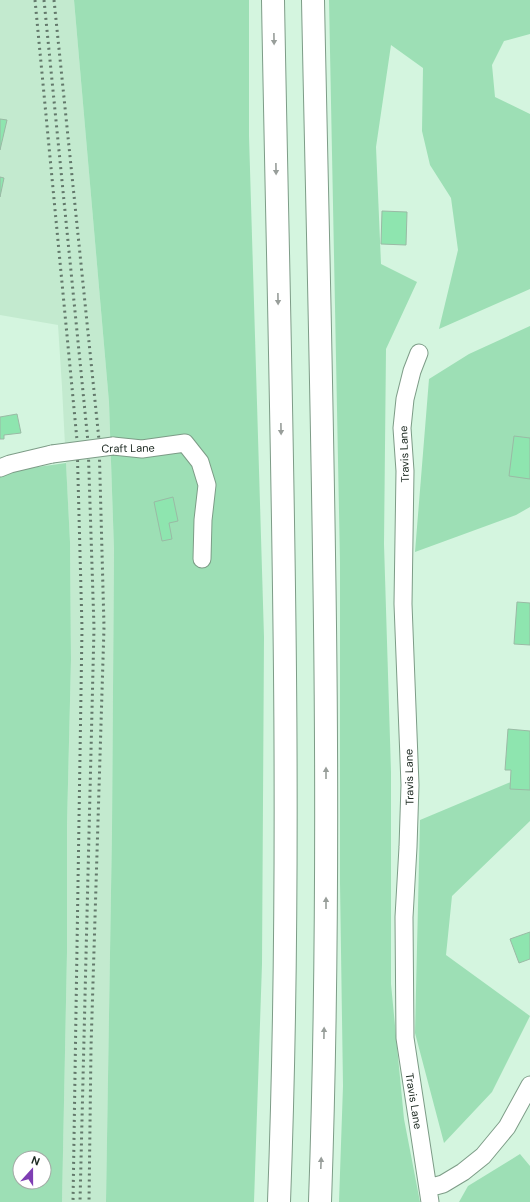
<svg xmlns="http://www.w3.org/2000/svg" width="530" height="1202" font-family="'DM Sans',sans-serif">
	<rect width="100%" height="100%" fill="#d4f5df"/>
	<path fill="#c3eacf" d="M0,0H74L109,402L114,550L112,829L106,1202H62L67,952V825L71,660L70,542L62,387L58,325L0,315Z"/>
	<path fill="#9ddfb5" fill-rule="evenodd" d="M74,0H249V136L264,637L262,964L254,1202H106L112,829L114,550L109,402Z
		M329,0H530V34L504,41L492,65L495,97L530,114V289L439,329L458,250L451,198L430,165L422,131L423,68L391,45L376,147L381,264L417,282L386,349L384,544L391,772V984L404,1119L420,1202H339L343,1086L340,883V562Z
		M530,326V507L516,515L415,552L429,379L469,354Z
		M66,463L70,542L71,660L67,825V952L62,1202H0V476L23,469ZM20,1158H44V1182H20Z
		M530,774V821L452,896L446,955L530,1016L492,1092L444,1143L415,1033L420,820Z
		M520,1154L530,1166V1202H459L468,1186Z"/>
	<path fill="#8ee5af" stroke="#9abaa5" d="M0,119L7,120L0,150Z
		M0,177L4,178L0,197Z
		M382,211L407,212L406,245L381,244Z
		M17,414L21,433L4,435V439H0V417Z
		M514,436L530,438V479L509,476Z
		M173,497L178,521L169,523L172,539L162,541L154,502Z
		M517,602L530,603V645L514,644Z
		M508,729L530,731V790L510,789L511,770H505Z
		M530,932V959L519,963L510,939Z"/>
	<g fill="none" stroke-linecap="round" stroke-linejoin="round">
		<defs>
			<path id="street" d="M419,353L412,371L405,399L402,428L405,471L403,604L410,785L408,847L404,917L405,1038L430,1202
				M113,446L142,449L185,443L200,462L207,485L203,520L202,559
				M0,468L10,464L52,454
				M428,1188L443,1184L463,1172L483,1156L507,1127L530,1085"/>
			<path id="highway" d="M273,0C280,400 294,802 279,1202
				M313,0C321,401 334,801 320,1202"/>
		</defs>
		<use href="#street" stroke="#7d9c87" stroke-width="19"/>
		<use href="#highway" stroke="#7d9c87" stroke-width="24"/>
		<use href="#street" stroke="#fff" stroke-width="17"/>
		<use href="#highway" stroke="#fff" stroke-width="22"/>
		<path stroke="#63786b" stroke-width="3" stroke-dasharray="2 4" stroke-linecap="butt" d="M35,0L77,440L82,628L73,1202
			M44,0L88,442L94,628L80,1202
			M54,0L99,440L104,627L91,1047L89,1202"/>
		<defs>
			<path id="street-bridge" d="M52,454L113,446"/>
		</defs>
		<use href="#street-bridge" stroke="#7d9c87" stroke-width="19" stroke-linecap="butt"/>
		<use href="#street-bridge" stroke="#fff" stroke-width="17"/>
	</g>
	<defs><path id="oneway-solid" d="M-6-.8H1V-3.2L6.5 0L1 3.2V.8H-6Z"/></defs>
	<g fill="#989e9a">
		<use href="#oneway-solid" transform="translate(274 39) rotate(89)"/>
		<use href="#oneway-solid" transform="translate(276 169) rotate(89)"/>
		<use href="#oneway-solid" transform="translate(278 299) rotate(89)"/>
		<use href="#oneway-solid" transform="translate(281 429) rotate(89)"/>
		<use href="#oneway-solid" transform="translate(326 773) rotate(-90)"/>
		<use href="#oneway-solid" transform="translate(326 903) rotate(-90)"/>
		<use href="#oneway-solid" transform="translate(324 1033) rotate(-89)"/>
		<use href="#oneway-solid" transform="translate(321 1163) rotate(-88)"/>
	</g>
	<g text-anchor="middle" stroke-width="3" stroke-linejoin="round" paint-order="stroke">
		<g font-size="11" fill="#1a271f" stroke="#fff">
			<text transform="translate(128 448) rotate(-1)" y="4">Craft Lane</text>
			<text transform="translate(404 454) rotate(-92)" y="4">Travis Lane</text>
			<text transform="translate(409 777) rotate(-91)" y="4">Travis Lane</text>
			<text transform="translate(414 1101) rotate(81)" y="4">Travis Lane</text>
		</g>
	</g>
	<g transform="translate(32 1170) rotate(21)"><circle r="19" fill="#ffffff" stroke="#a3a9a5"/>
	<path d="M0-3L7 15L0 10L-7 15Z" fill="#7e3eb3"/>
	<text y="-6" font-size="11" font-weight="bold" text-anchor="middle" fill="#1a271f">N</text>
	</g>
</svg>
